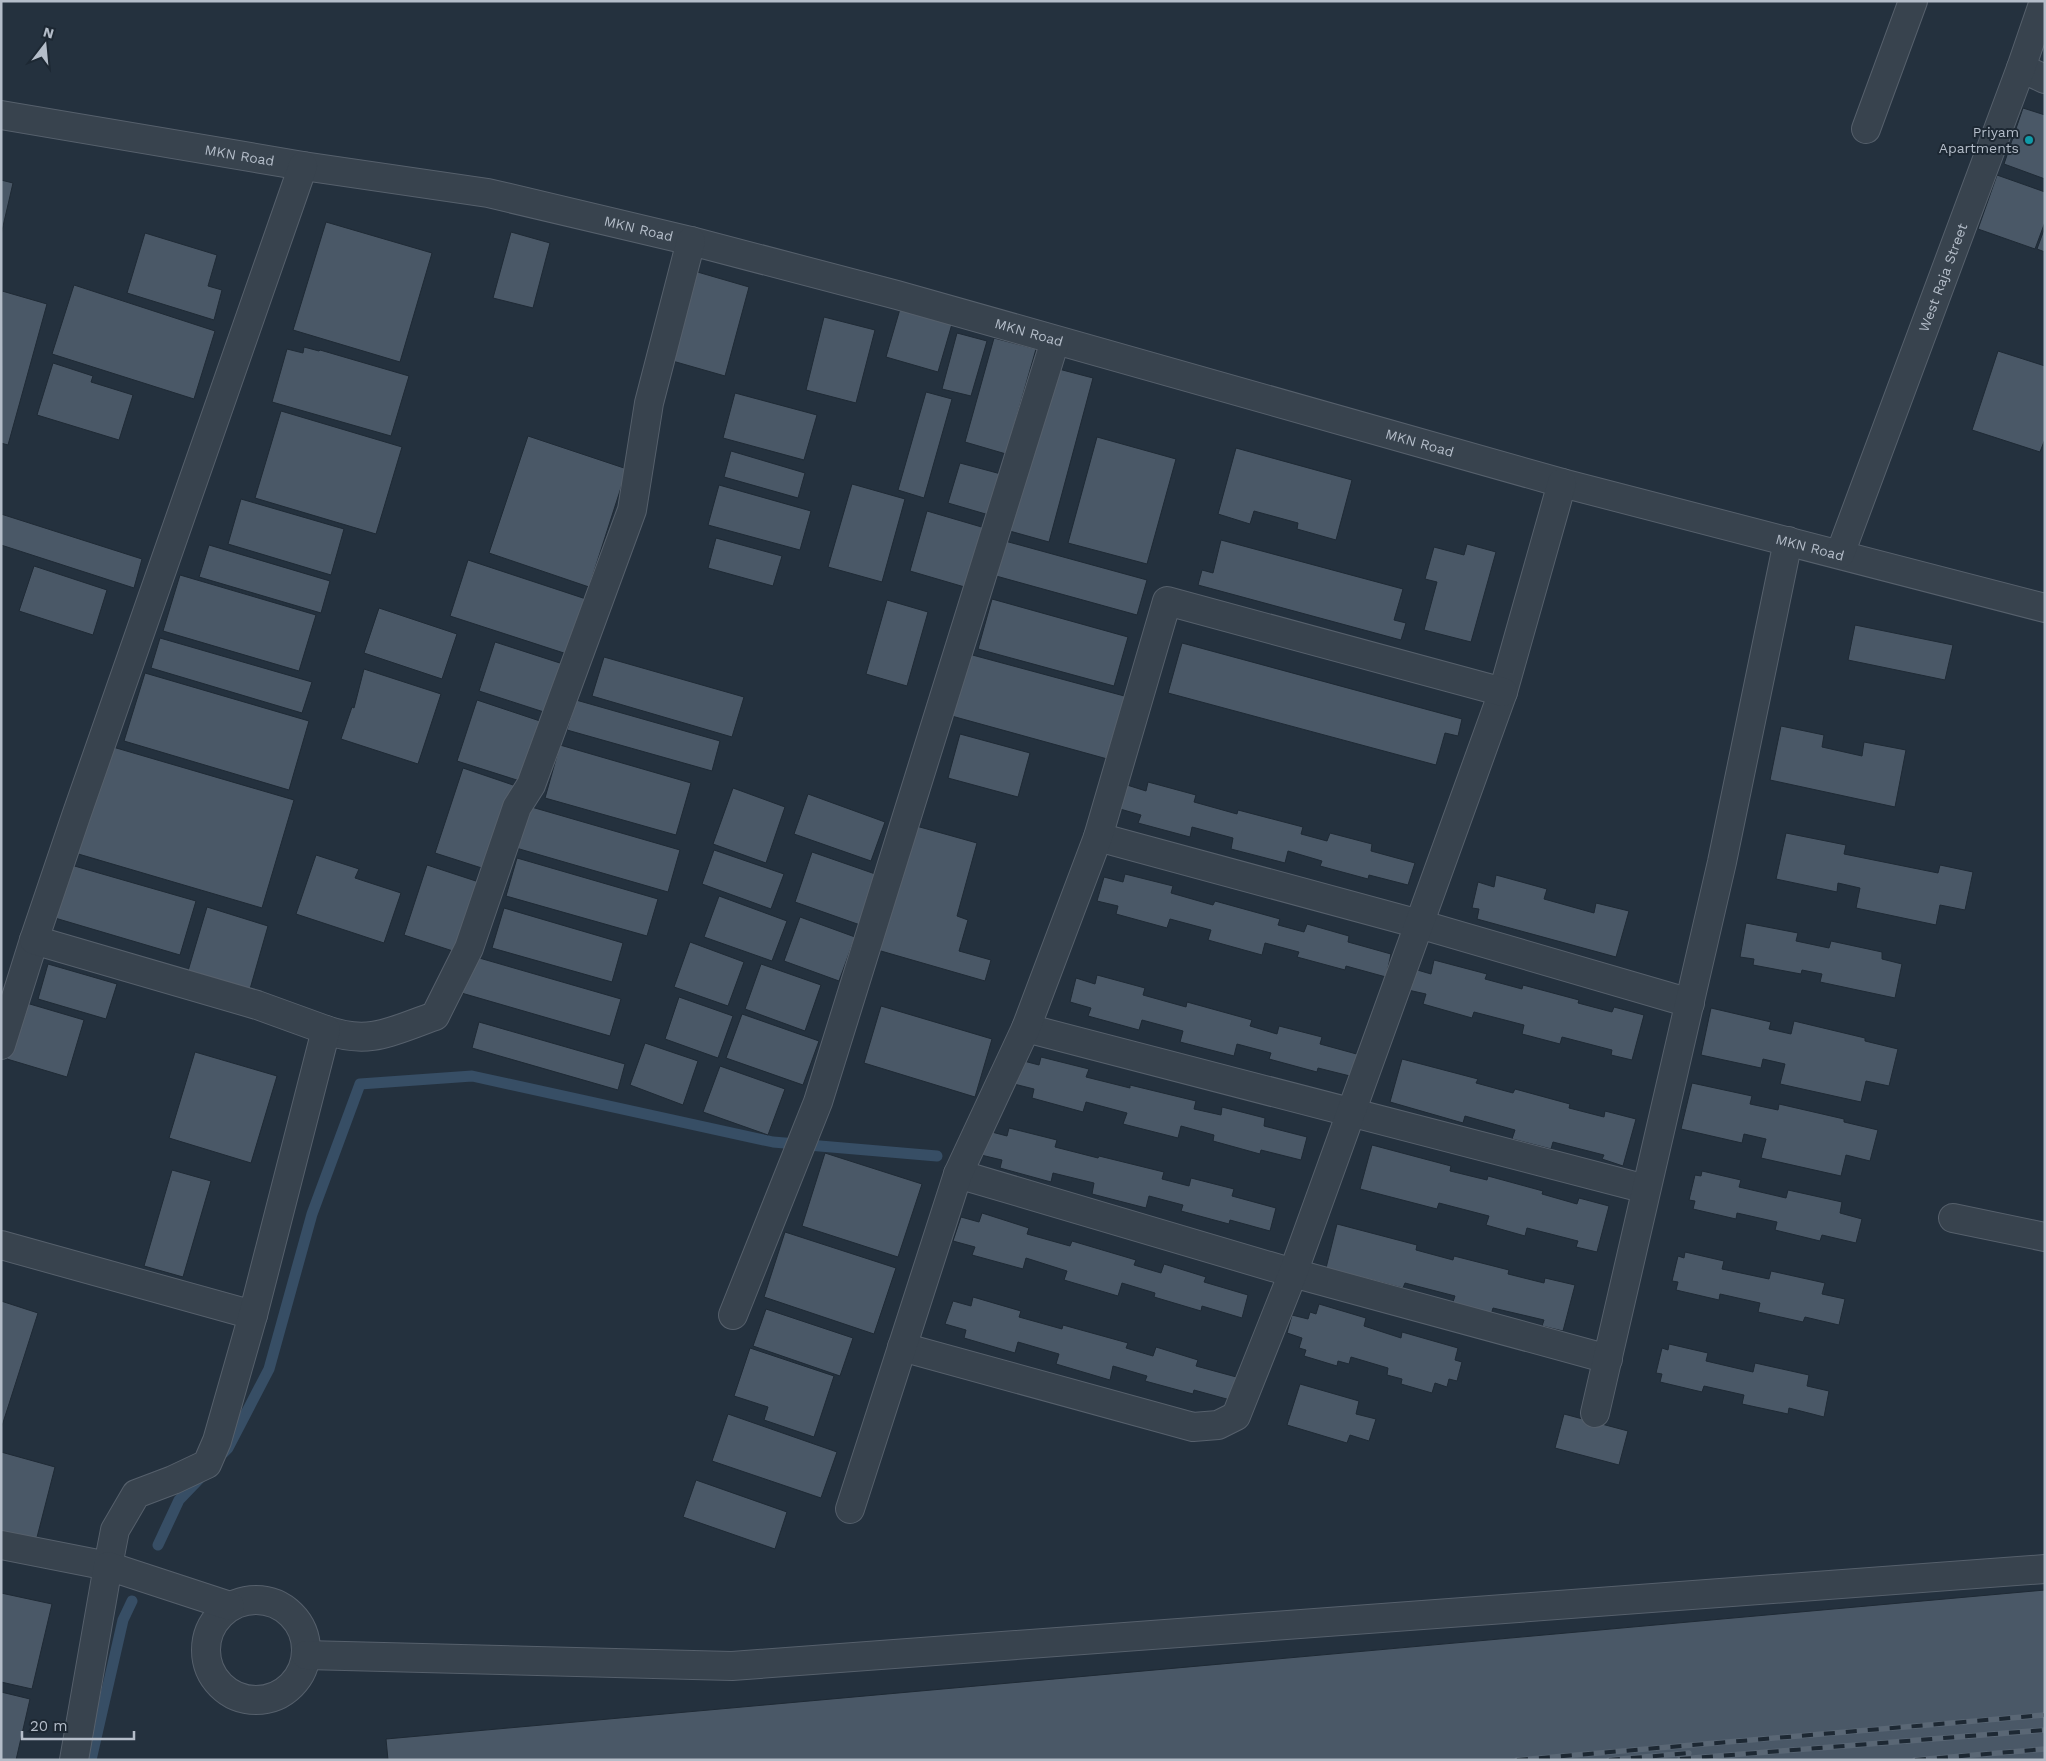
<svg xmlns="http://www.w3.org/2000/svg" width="2046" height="1761" font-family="'Work Sans',sans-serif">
	<rect width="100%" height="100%" fill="#24313e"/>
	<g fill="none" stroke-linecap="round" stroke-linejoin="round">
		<path stroke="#374e65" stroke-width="11" d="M223,1453L228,1448L269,1369L312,1214L360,1084L472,1076L773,1142L937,1156
			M158,1545L179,1500L202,1476
			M91,1760L123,1620L132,1601"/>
	</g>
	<path fill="#4a5867" stroke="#1f2a35" d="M2023,108L2045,115V179L2004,164Z
		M1997,175L2045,192V222L2035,249L1978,229Z
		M1,180L13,183L1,235Z
		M326,222L432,253L400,362L293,330Z
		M2045,227V252L2037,249Z
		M511,232L550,243L533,308L493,298Z
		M145,233L217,255L208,286L222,290L214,320L127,293Z
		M694,271L749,287L725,376L669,360Z
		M74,285L215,331L194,399L52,354Z
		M2,291L47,304L8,445L1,443Z
		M900,309L952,324L938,372L886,357Z
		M824,317L875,330L856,403L806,390Z
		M957,333L987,341L971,396L942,389Z
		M994,338L1036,349L1006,454L965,442Z
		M304,347L319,351L320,350L409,376L391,436L272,402L287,349L303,353Z
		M1998,351L2045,366V439L2040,452L1972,430Z
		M53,363L93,376L91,382L133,395L119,440L37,415Z
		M1051,367L1093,378L1049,542L1006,530Z
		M926,392L952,399L924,498L898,490Z
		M735,393L817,415L804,460L723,438Z
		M281,411L402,447L376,534L255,498Z
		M528,436L627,469L589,587L489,553Z
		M1097,437L1176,459L1147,564L1068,543Z
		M1236,448L1352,480L1336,540L1297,529L1298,523L1254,511L1250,524L1218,514Z
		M731,451L805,473L798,498L724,477Z
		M960,463L1001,474L989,515L948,503Z
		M852,484L905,499L882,582L828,567Z
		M719,485L811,511L800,550L708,525Z
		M241,499L344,529L331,575L228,544Z
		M927,511L985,528L968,588L910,571Z
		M1,514L142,559L134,588L1,545Z
		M716,538L782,556L773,586L708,568Z
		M1221,540L1403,589L1394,620L1406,623L1401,640L1198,585L1202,570L1213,573Z
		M1005,541L1147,580L1137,615L996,576Z
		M1467,544L1496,552L1471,642L1424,630L1437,582L1425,579L1434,547L1464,555Z
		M209,545L330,581L321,613L199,577Z
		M468,560L589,600L570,655L450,616Z
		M34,566L107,590L93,635L19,611Z
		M180,575L316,615L299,671L163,631Z
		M992,599L1128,637L1114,686L978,649Z
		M887,600L928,612L907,686L866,674Z
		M379,608L457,634L442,679L364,653Z
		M1855,625L1953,645L1945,680L1848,660Z
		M160,638L312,682L302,713L151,668Z
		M495,642L563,664L547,713L479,691Z
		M1182,643L1462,719L1458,736L1445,733L1436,765L1168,693Z
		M965,653L1128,697L1111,760L948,715Z
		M604,657L744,697L732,737L592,696Z
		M364,669L441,694L418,764L341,739L352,707L354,708Z
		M145,673L309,721L289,790L124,741Z
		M477,700L543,722L523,782L457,761Z
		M576,700L720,741L712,771L567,730Z
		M1781,726L1824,735L1822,747L1862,756L1864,742L1906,750L1895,807L1770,780Z
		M960,734L1030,753L1018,797L948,778Z
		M106,745L294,800L262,908L75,853Z
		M560,745L691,783L676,835L545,798Z
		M463,768L516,786L488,870L435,853Z
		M1148,782L1196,795L1194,802L1237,814L1238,810L1303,827L1301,834L1327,841L1330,833L1372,844L1371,851L1415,863L1408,885L1369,875L1368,879L1320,866L1322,861L1288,851L1285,863L1231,849L1233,838L1192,827L1190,837L1138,823L1141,815L1120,809L1127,785L1146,791Z
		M733,788L785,807L766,863L713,844Z
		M808,794L885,822L871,861L794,834Z
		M528,806L680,850L668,892L516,848Z
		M909,824L977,843L957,916L968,920L959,951L991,960L985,981L874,949Z
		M1786,833L1846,845L1844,854L1938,873L1940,865L1973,872L1965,910L1940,905L1936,925L1856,908L1860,888L1838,883L1837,892L1776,879Z
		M714,850L784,874L771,909L702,884Z
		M812,852L881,876L863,926L795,902Z
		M316,855L359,869L355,878L401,893L384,943L296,914Z
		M517,858L658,899L647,936L506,896Z
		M71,865L196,901L180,955L55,918Z
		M427,865L485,884L462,954L404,935Z
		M1125,874L1173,886L1171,893L1213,905L1215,901L1280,919L1278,925L1304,932L1307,924L1349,936L1348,942L1391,954L1386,977L1346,966L1345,970L1297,957L1299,952L1265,943L1262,955L1208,940L1211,930L1170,919L1167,928L1116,914L1118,906L1097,901L1104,877L1123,882Z
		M1496,875L1547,889L1544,899L1594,913L1596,903L1629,911L1616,957L1477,919L1479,909L1472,908L1478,882L1494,887Z
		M719,896L787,921L772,961L704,937Z
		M207,907L268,926L250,989L188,971Z
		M504,908L623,943L612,982L492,948Z
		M800,917L855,937L839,981L784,961Z
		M1746,923L1798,933L1796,941L1829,948L1831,941L1882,952V959L1902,964L1895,998L1820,982L1822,974L1802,970L1801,974L1753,965L1754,959L1740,957Z
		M690,942L744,962L728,1006L674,987Z
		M469,955L621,999L610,1036L458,992Z
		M1434,960L1487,974L1485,979L1522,989L1523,985L1579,1000L1578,1003L1612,1012L1614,1007L1644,1015L1632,1060L1611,1055L1612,1050L1562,1037L1560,1044L1522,1034L1524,1025L1474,1012L1472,1018L1423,1004L1426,994L1408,990L1414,969L1431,974Z
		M48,964L117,984L106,1019L38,999Z
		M761,964L821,985L805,1031L745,1009Z
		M1097,975L1145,988L1143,995L1186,1007L1187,1002L1252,1020L1250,1026L1277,1034L1279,1026L1322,1037L1320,1044L1364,1056L1358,1078L1318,1068L1317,1072L1269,1059L1271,1053L1237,1044L1234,1056L1180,1042L1183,1031L1142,1020L1139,1030L1088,1016L1091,1008L1070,1002L1076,978L1095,984Z
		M679,997L733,1016L718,1058L665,1039Z
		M23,1002L84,1020L67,1077L7,1059Z
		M881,1006L992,1039L975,1097L864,1063Z
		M1711,1008L1771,1022L1769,1029L1791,1034L1794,1021L1865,1038V1041L1898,1049L1889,1086L1866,1081L1861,1102L1780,1084L1785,1064L1763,1059L1761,1068L1701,1055Z
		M742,1014L819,1041L803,1085L726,1058Z
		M479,1022L625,1064L618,1090L472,1048Z
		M645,1043L698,1061L683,1105L630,1085Z
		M195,1052L277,1076L251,1163L169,1138Z
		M1041,1057L1089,1069L1086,1077L1130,1088V1085L1196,1101L1194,1109L1221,1115L1222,1107L1265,1118L1264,1126L1307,1137L1301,1160L1261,1150L1260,1154L1213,1141L1214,1135L1181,1126L1178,1138L1123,1124L1127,1113L1086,1102L1083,1112L1032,1098L1034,1089L1014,1084L1020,1060L1039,1065Z
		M1402,1059L1478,1079L1476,1083L1513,1093L1515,1089L1570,1104L1569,1108L1604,1117L1605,1111L1636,1119L1623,1166L1602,1159L1604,1155L1553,1142L1551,1149L1512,1139L1515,1130L1465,1116L1463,1123L1390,1102Z
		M720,1066L785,1089L768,1135L703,1112Z
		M1692,1083L1752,1096L1750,1104L1778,1110L1779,1104L1844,1119V1122L1878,1130L1870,1161L1846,1155L1841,1176L1761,1158L1766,1139L1744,1134L1742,1143L1681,1129Z
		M1009,1128L1057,1140L1055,1147L1098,1158L1099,1156L1164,1172L1162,1179L1189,1186L1191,1178L1234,1189L1232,1196L1276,1208L1270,1231L1230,1220L1229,1224L1181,1211L1183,1205L1149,1196L1146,1208L1092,1194L1094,1183L1053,1173L1051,1182L1000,1168L1002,1160L981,1155L988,1131L1007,1136Z
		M1372,1145L1451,1166L1450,1171L1487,1180L1488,1176L1543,1191L1542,1194L1577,1204L1579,1198L1609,1206L1597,1252L1576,1247L1578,1241L1527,1228L1525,1236L1486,1225L1489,1216L1439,1203L1437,1209L1360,1189Z
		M825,1153L922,1184L898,1257L802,1226Z
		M172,1170L211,1181L183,1277L144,1266Z
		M1702,1171L1741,1180L1739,1187L1786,1198L1788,1190L1842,1202L1840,1213L1862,1219L1856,1243L1822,1235L1820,1241L1775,1230L1777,1222L1737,1213L1736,1219L1693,1209L1695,1201L1689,1200L1695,1175L1701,1176Z
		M982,1213L1029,1228L1027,1234L1070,1246L1072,1241L1136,1260L1134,1265L1161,1273L1164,1264L1206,1277L1204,1282L1248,1295L1242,1318L1202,1306L1201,1311L1154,1297L1155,1293L1122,1283L1118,1296L1064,1280L1067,1271L1026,1258L1023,1269L972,1255L975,1247L953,1241L961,1217L979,1222Z
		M1337,1224L1417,1245L1416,1250L1453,1260L1454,1256L1509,1270L1508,1274L1544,1283L1545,1278L1575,1285L1563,1331L1542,1326L1544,1320L1493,1308L1491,1315L1452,1305L1455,1296L1405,1283L1403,1288L1326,1268Z
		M785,1232L896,1268L874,1334L764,1297Z
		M1685,1252L1724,1261L1722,1269L1769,1279L1771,1271L1825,1283L1822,1294L1845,1299L1839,1325L1805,1317L1803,1322L1758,1312L1760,1303L1720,1294L1719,1300L1676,1290L1678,1282L1672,1281L1678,1256L1684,1258Z
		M973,1297L1021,1311L1019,1317L1062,1329L1063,1325L1128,1343L1126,1348L1153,1356L1156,1347L1198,1360L1196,1366L1240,1378L1234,1401L1194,1390L1193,1394L1145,1381L1147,1376L1113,1366L1110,1380L1056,1364L1059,1354L1018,1342L1015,1353L964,1338L966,1330L945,1324L953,1301L971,1306Z
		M1,1301L38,1313L1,1429Z
		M1319,1304L1366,1318L1364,1326L1401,1338L1402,1332L1458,1348L1455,1360L1462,1362L1457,1381L1449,1379L1447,1387L1435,1383L1432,1393L1401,1384L1402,1379L1387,1375L1388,1368L1351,1357L1349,1364L1338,1361L1337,1366L1304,1356L1306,1350L1299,1348L1302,1338L1287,1333L1292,1315L1308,1319L1310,1312L1316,1314Z
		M766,1309L853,1338L840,1376L753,1346Z
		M1669,1344L1708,1353L1706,1361L1753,1372L1755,1363L1809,1375L1807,1386L1829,1391L1824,1417L1789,1408L1788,1414L1742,1404L1744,1395L1704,1386L1702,1392L1660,1382L1662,1374L1656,1373L1662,1348L1668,1350Z
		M750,1348L834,1376L814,1437L764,1420L768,1407L734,1396Z
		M1300,1384L1359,1401L1356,1414L1376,1419L1369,1441L1350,1435L1347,1443L1287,1425Z
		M728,1414L837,1452L821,1498L712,1461Z
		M1564,1414L1628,1431L1619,1465L1555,1448Z
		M1,1452L55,1467L34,1549L1,1540Z
		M696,1480L787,1512L775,1549L683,1517Z
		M2045,1590V1760H388L386,1739Z
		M1,1593L52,1604L32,1689L1,1682Z
		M1,1692L30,1699L16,1760H1Z"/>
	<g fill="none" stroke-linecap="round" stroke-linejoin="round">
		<defs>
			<g id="minor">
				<path d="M2021,68L2045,79"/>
				<path id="s1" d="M1,115L303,166L488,193L691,241L897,295L1562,483L2045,608"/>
				<path d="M1866,129L1913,1"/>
				<path id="s2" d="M1840,554L2021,68L2044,1"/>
				<path d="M1098,837L1419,924L1690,1003"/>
				<path d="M1026,1028L1646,1189"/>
				<path d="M326,1030C370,1046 394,1030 435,1016L469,948L517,807L531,785L632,510L649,403L691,241"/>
				<path d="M1,1045L34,940"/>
				<path d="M958,1174L1293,1273L1608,1359"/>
				<path d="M1953,1218L2045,1237"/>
				<path d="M1,1245L253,1315"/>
				<path d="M733,1315L818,1102L1055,341"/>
				<path d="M902,1347L1193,1427L1218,1425L1236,1416L1293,1273L1503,692L1562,483"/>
				<path d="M1595,1413L1722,862L1788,541"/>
				<path d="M850,1509L958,1174L1026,1028L1098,837L1167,601L1503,692"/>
				<path d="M1,1545L108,1566L115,1530L136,1494L173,1480L207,1464L217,1441L253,1315L326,1030L257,1005L34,940L76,816L303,166"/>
				<circle cx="256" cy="1650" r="50"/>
				<path d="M306,1655L732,1666L2045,1569"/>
				<path d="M74,1760L108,1566L230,1606"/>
			</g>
		</defs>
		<use href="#minor" stroke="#56606c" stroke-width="30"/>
		<use href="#minor" stroke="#38434e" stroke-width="28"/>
		<defs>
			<path id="rail" d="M1680,1759L2045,1730
				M1517,1760L2045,1715
				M1609,1760L1689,1753
				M1915,1760L2045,1749"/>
		</defs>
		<use href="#rail" stroke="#5a6775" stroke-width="5.5"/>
		<use href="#rail" stroke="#1d2833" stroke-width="4" stroke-dasharray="11" stroke-linecap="butt"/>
	</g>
	<circle fill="#0f9aa8" stroke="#1d2833" stroke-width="2" cx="2029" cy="140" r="5"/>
	<g text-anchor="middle" stroke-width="4" stroke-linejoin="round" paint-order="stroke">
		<g font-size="14" fill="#b4bdc9" stroke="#1d2833" text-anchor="end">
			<text x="2019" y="137">Priyam<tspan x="2019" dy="16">Apartments</tspan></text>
		</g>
		<g font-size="14" fill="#b4bdc9" stroke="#1d2833">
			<text dy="5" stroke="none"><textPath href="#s1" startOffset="242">MKN Road</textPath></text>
			<text dy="5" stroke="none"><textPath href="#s1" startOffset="648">MKN Road</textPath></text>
			<text dy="5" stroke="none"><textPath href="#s2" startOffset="295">West Raja Street</textPath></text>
			<text dy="5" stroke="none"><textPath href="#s1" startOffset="1052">MKN Road</textPath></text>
			<text dy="5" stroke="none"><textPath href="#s1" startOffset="1458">MKN Road</textPath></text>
			<text dy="5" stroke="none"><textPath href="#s1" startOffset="1862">MKN Road</textPath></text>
		</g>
	</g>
	<rect width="2046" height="1761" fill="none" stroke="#b4bdc9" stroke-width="5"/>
	<g transform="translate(45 45) rotate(16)" stroke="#1d2833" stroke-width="4" paint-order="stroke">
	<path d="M0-4L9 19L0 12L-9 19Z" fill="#b4bdc9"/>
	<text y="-8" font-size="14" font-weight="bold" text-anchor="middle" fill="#b4bdc9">N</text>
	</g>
	<path d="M22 1731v8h112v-8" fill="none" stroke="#b4bdc9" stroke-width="2.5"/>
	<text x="30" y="1731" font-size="15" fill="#b4bdc9" stroke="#1d2833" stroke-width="4" paint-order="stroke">20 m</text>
</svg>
